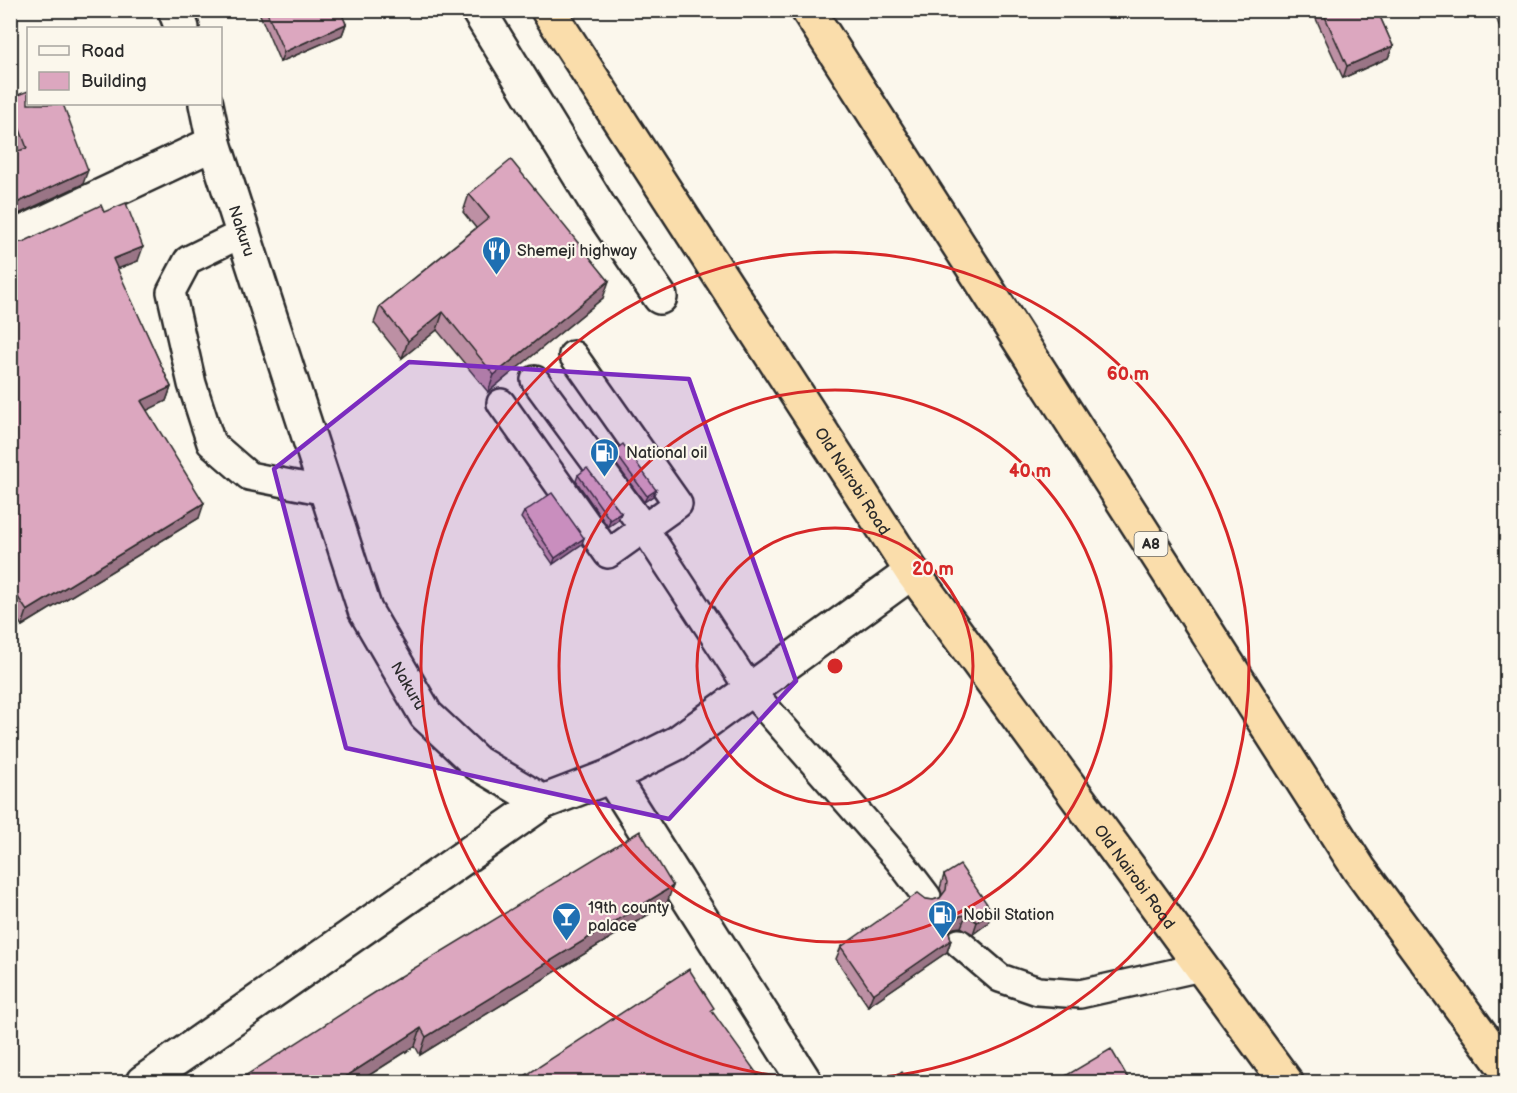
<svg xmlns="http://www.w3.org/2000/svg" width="1517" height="1093" font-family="'Balsamiq Sans',sans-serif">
	<rect width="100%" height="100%" fill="#fbf7ec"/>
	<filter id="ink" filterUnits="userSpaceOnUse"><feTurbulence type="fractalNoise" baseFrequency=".0167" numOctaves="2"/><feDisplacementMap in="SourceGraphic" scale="12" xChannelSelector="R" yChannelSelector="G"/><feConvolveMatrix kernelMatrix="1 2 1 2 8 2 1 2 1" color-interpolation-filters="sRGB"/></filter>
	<g filter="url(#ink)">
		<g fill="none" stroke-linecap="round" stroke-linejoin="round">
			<defs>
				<path id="lane" d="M243,233L188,260L171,292L192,384L211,443L249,476L326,491
					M535,380L644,528L750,690L899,860L927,897
					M501,403L608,554L678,504L573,355
					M959,943L1000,978L1038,991L1080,994L1201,967"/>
				<path id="street" d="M478,10L599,207L660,297
					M10,239L214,143
					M611,776L805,1082
					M143,1082L543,802"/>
				<g id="secondary">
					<path d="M175,10L182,28"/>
					<path id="s1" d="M206,104L214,143L365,610L426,715L477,763L543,802L611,776L677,743L912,572"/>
				</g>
				<g id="highway">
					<path id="s2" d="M548,10L912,572L1286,1082"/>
					<path d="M808,10L1359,869L1506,1069"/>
				</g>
			</defs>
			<use href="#lane" stroke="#2b2b2b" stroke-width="32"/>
			<use href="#street" stroke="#2b2b2b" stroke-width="38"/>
			<use href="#secondary" stroke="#2b2b2b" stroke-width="38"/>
			<use href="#highway" stroke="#2b2b2b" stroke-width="38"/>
			<use href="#lane" stroke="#fbf7ec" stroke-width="27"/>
			<use href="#street" stroke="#fbf7ec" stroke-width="33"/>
			<use href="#secondary" stroke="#fbf7ec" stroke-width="33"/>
			<use href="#highway" stroke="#faddab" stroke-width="33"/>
			<defs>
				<path id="rail" d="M1496,10L1506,35"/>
			</defs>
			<use href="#rail" stroke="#2b2b2b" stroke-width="7"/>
			<use href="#rail" stroke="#fbf7ec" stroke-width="4.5" stroke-dasharray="14" stroke-linecap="butt"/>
		</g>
		<path fill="#bd90a4" stroke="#2b2b2b" stroke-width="1.5" d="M258,10H340L346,24L342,35L280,62Z
			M1312,10H1377L1393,46L1388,58L1343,78Z
			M10,98L83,184L10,218V154L18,151L10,131Z
			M469,194L603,298L488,392L437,330L402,358L374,323L380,306L476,228L463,212Z
			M104,212L138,261L117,269L171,387L166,401L146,410L199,518L22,626L10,608V242L13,243L23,242Z
			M614,451L656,490L653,496L644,502L611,457Z
			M578,475L621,513L618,520L608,527L576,481Z
			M524,512L582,544L553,564L521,518Z
			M944,875L988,923L973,934L961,927L954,928L949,932L951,940L947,952L868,1006L836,959L841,947L926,899L933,900L940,898L942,894L940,888Z
			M667,903L420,1055L415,1046L357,1083H234Z"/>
		<path fill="#9a7586" stroke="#2b2b2b" stroke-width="1.5" d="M346,24L342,35L280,62L284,52Z
			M1393,46L1388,58L1343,78L1347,66Z
			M88,170L83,184L10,218V206Z
			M143,247L138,261L107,273L113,259Z
			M609,281L603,298L488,392L494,375Z
			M443,312L437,330L402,358L408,341Z
			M171,387L166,401L136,416L141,401Z
			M656,490L653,496L644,502L647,496Z
			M204,503L199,518L22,626L27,611Z
			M621,513L618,520L608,527L610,520Z
			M584,538L582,544L553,564L555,558Z
			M673,886L667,903L420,1055L426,1037Z
			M992,911L988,923L973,934L977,922Z
			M966,915L961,927L954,928L947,932L948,928L952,920L959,916Z
			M951,940L947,952L868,1006L873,994Z
			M421,1028L415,1046L357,1083H336Z
			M758,1075L755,1083H748Z"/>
		<path fill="#dca7bf" stroke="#2b2b2b" stroke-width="1.5" d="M266,10H340L346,24L284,52Z
			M1322,10H1377L1393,46L1347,66Z
			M28,91V104H63L88,170L10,206V154L27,148L10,103V98Z
			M511,160L609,281L494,375L443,312L408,341L380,306L489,218L469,194Z
			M126,203L143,247L113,259L171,387L141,401L204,503L27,611L10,585V242L13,243L23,242L101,205L104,212Z
			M623,444L656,490L647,496L614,451Z
			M587,468L621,513L610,520L578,475Z
			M552,493L584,538L555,558L524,512Z
			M640,831L673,886L426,1037L421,1028L336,1083H234L385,986Z
			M960,865L992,911L977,922L966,915L959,916L952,920L948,928L951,940L873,994L841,947L918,893L926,899L933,900L940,898L946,890L947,882L944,875Z
			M689,969L714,1008L711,1010L758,1075L748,1083H514Z
			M1111,1049L1131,1083H1065L1062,1078Z
			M902,1072L909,1083H887Z"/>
	</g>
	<path fill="#7b2cbf" fill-opacity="0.2" stroke="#7b2cbf" stroke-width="4.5" stroke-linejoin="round" d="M409,362L689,379L796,681L669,819L346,748L274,469Z"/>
	<g fill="none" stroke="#d62828" stroke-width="3">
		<circle cx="835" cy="666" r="138"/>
		<circle cx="835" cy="666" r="276"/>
		<circle cx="835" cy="666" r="414"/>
	</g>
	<defs>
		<symbol id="restaurant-pin" viewBox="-11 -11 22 30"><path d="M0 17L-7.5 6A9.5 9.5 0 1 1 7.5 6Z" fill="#1f6fb2" stroke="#fbf7ec"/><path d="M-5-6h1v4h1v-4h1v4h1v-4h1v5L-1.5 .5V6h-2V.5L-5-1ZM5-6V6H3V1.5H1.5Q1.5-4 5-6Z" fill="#fff"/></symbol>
		<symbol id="fuel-pin" viewBox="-11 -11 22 30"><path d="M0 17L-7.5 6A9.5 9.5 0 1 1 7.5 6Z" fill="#1f6fb2" stroke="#fbf7ec"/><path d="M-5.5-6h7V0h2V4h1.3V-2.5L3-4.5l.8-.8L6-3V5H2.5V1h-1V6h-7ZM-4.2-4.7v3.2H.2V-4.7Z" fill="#fff"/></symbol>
		<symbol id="bar-pin" viewBox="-11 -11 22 30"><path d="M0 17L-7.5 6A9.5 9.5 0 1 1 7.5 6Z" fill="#1f6fb2" stroke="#fbf7ec"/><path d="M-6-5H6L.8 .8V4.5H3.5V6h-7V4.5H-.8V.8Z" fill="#fff"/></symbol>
	</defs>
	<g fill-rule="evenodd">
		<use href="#restaurant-pin" x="480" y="234" width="33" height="45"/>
		<use href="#fuel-pin" x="588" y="436" width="33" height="45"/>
		<use href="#fuel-pin" x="926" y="898" width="33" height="45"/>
		<use href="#bar-pin" x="550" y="900" width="33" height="45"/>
	</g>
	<g text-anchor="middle" stroke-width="4.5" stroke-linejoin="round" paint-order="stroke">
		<rect fill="#fbf7ec" stroke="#696865" stroke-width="1.5" x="1134.5" y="532" width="33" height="24" rx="4.5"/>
		<g font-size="15" font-weight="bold" fill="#2b2b2b">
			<text x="1151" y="549">A8</text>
		</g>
		<g font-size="16" fill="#2b2b2b" stroke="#fbf7ec">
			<text dy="6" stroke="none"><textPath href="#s1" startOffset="132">Nakuru</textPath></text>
			<text dy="6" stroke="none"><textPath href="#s2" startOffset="561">Old Nairobi Road</textPath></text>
			<text dy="6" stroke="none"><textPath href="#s1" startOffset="618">Nakuru</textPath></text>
			<text dy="6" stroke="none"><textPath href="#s2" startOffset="1047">Old Nairobi Road</textPath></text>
		</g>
		<g font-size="16" fill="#2b2b2b" stroke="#fbf7ec" text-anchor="start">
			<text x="517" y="256">Shemeji highway</text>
			<text x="626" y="458">National oil</text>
			<text x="588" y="913">19th county<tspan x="588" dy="18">palace</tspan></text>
			<text x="963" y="920">Nobil Station</text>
		</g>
	</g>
	<circle cx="835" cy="666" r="9" fill="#d62828" stroke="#fbf7ec" stroke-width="3"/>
	<g font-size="18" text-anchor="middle" font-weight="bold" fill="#d62828" stroke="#fbf7ec" stroke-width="4.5" stroke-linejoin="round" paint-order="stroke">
		<text x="1128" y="380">60 m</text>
		<text x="1030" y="477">40 m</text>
		<text x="933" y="575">20 m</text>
	</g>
	<rect width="1517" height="1093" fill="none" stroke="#fbf7ec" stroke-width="36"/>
	<rect x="18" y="18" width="1481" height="1057" fill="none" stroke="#2b2b2b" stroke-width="2" filter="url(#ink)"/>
	<rect x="27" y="27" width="195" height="78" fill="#fbf7ec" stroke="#a8a59f" stroke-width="1.5"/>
	<rect x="39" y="46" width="30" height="9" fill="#fbf7ec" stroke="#a8a59f" stroke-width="1.5"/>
	<text x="81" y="57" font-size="18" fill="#2b2b2b">Road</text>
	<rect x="39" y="72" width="30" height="18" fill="#dca7bf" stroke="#a8a59f" stroke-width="1.5"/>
	<text x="81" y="87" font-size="18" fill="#2b2b2b">Building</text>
</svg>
